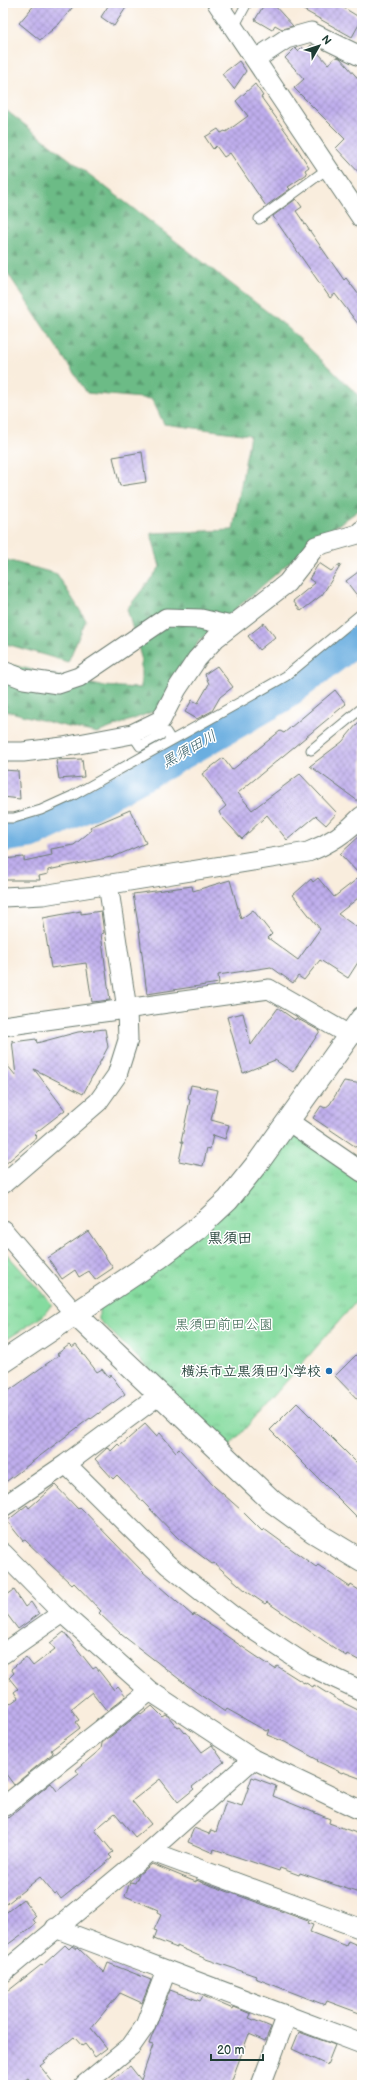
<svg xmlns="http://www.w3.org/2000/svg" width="365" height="2088" font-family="'Balsamiq Sans','Klee One',sans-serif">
	<defs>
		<pattern id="grass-tufts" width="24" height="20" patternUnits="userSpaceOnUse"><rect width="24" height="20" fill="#85db9f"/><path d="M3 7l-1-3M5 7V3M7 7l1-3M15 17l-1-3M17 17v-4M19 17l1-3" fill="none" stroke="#6cb382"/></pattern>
		<pattern id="forest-firs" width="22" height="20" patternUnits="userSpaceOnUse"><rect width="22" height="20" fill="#6cbb86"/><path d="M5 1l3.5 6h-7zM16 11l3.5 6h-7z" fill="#58996e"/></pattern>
		<pattern id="building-cross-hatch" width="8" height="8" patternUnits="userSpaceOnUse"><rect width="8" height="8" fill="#bfaeed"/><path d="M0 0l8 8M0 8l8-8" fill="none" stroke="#9b8fc1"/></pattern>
	</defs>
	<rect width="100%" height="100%" fill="#fff"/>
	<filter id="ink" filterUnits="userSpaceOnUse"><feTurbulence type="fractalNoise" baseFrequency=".025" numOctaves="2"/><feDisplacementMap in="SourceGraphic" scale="8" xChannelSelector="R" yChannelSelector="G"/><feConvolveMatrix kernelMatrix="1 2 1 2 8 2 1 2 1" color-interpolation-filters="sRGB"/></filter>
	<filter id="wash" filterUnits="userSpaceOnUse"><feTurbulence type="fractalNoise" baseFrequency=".012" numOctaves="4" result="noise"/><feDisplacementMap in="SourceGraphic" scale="16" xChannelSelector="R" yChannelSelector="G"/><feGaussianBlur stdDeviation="0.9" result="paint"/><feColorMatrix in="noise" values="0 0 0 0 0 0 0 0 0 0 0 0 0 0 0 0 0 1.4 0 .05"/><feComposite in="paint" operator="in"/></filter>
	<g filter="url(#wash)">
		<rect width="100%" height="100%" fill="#f9eddd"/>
		<path fill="url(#grass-tufts)" stroke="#528c6a" d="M288,1130L362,1179V1295L229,1447L99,1320V1309Z
			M3,1250L52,1304L43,1316L3,1342Z"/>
		<path fill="url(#forest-firs)" stroke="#467c5d" d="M3,108L287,327L362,399V508L308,546L199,641L160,709L97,733L60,725L3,710V663L101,686L141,688V657L127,609L160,567L151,533L233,530L250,435L164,424L152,399L87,393L3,266Z
			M3,559L57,574L86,620L68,662L3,643Z"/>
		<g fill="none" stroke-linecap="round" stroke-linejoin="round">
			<path stroke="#6baee0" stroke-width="31" d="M3,837L31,833L90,805L186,752L282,697L362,636"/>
		</g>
		<g id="blocks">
			<path fill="url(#building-cross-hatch)" d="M36,3H76L59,24L40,40L19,23Z
				M110,3H129L114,26L101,17Z
				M265,3L274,5L293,26L282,29L275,25L272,30L255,20Z
				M291,3H336L362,19L352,37Z
				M311,45L328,64L336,57L340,58L362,83V176L336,148L345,139L294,88L304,79L285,58L295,48L298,51L302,47L305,51Z
				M239,61L246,71L234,89L222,74Z
				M255,84L263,96L261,97L292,140L309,167L305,170L307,174L288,187L290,189L266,206L230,153L224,157L216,146L213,149L205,137L218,129L221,133L225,131L226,132L248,116L236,101Z
				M296,199L302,207L296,211L344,280L346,278L362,299V329L335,294L330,298L274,218L273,216Z
				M142,452L146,482L120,486L113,457Z
				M319,563L331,571L340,564L341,565L322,595L301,611L293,601L315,583L309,579Z
				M362,569V602L346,581Z
				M264,623L275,637L259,650L248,636Z
				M217,666L233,687L220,697L212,711L197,719L185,712L192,700L198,703L209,684L205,674Z
				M335,690L346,704L238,793L252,810L300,774L337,813L326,825L316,816L287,840L267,815L242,839L221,816L219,812L226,806L202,774L223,758L232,770L280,731L284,733Z
				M362,718V804L310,766L342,742Z
				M82,759L84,777L59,779L56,760Z
				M3,770L18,771L20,799L3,797Z
				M130,810L146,843L111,858V857L48,870V874L39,876L40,880H3V859L24,857V861L52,855L51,849L74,845L92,830L90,827Z
				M362,834V895L338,914L362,931V956L348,978L320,960L304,980L298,976L293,983L271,967L218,975L219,983L147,994L139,930L133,894L192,886L193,891L230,880L241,919L253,910L272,934L268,938L298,960L320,929L293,895L311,879L313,882L318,878L334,897L361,876L340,854Z
				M81,911V914L101,911L104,933L101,934L110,1000L92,1002L86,963L51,968L43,918Z
				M278,1008L295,1020L296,1018L320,1031L293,1072L275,1060L243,1073L227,1017L243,1013L251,1045Z
				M105,1029L108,1047L83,1094L34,1069L65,1110L34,1134L37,1137L3,1166V1060L16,1076L12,1040L13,1042L36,1039L37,1043L78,1032Z
				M344,1081L362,1084V1151L313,1118L321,1106L325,1108L330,1104Z
				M191,1085L218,1090L211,1120L229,1125L225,1139L213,1135L210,1149L207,1148L203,1166L179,1161L183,1142H181L190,1100L188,1099Z
				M88,1231L113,1268L95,1280L89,1271L79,1277L75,1270L62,1279L48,1258Z
				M69,1345L72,1348L76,1345L97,1372L102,1369L108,1377L111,1375L125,1394L91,1419L90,1418L3,1484V1395L59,1355L57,1354Z
				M362,1349V1404L335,1376Z
				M297,1403L362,1468V1522L270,1430Z
				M145,1424L156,1436L160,1433L176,1452L179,1449L215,1487L241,1510L262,1531L264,1529L316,1567L318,1565L350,1587L351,1585L362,1592V1662L347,1654L346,1656L267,1602L265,1604L246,1591L214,1563L212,1564L178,1538L117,1475L113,1479L95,1459L108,1447L111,1451L118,1444L120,1446Z
				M55,1485L78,1509L80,1507L143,1572L193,1616L194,1614L275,1669L277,1666L304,1683V1682L313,1687L314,1685L338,1700L362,1712V1779L343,1772L342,1773L317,1761L318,1760L285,1742L267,1735L269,1729L266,1731L227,1709L225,1712L196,1692L122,1635L99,1613L101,1611L74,1583L72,1585L25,1540L23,1541L7,1521L27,1505L29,1508Z
				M14,1590L25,1607L31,1602L39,1614L18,1629L3,1609V1598Z
				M64,1632L93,1669L96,1667L114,1690L118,1686L126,1696L107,1711L92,1692L71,1709L79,1720L76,1722L80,1728L51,1750L53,1753L14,1785L3,1770V1709L18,1698L14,1692L18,1689L9,1678L14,1673L11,1669L26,1657L33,1666L55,1649L50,1643Z
				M152,1706L163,1717L166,1715L168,1716L178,1728L180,1727L185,1733L186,1732L202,1752L212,1745L224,1762L192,1787L194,1789L178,1802L160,1779L132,1801L151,1824L135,1837L115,1813L95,1830L113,1852L109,1855L112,1858L61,1899L56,1892L54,1894L40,1877L3,1907V1822L51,1783L57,1791L79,1774L76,1770L101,1749L102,1743L140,1713L141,1715Z
				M252,1777L276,1786L273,1796L330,1819L329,1823L362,1835V1894L300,1873L299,1875L280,1868L279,1871L214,1849L213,1853L188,1842L194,1828L209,1834L211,1830L216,1832L226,1801L242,1806Z
				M152,1864L196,1882V1880L308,1921L307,1923L313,1925L310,1932L346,1946L348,1941L362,1947V2014L327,2001L325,2005L255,1978L256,1976L206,1959L177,1946V1948L154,1939L157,1931L154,1930L161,1915L157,1913L158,1910L125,1896L130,1882L135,1883L139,1874Z
				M23,1899L36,1916L33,1919L36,1924L3,1948V1915Z
				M65,1945L69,1949L72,1946L76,1949L78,1948L104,1973L108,1963L151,1980L142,2003L120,1993L91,2028L107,2048L95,2057L85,2044L82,2046L74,2037L44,2061L45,2062L40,2066L55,2085H33L28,2078L18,2085H3V1995L41,1965L42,1966Z
				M170,1990L200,2001L203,1996L233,2009L234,2007L251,2014L249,2018L271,2027L265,2041L249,2034L230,2085H106L130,2066L141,2080L153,2045L149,2044Z
				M299,2032L335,2045L327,2065L292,2049Z"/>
		</g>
	</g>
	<g filter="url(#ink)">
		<use href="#blocks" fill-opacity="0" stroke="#6b7b6f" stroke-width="1"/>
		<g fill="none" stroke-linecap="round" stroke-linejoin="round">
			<defs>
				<path id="lane" d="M234,27L247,3
					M259,219L327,169
					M132,734L140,746L166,732L171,740
					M311,750L362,708
					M3,818H14L41,810L72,796L244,700L286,676L362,613"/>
				<path id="street" d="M217,3L362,219
					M256,59L286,39L311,32L362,57
					M3,671L24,679L58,684L79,677L166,618L201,619L231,626
					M3,752H23L63,747L132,734L161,720L177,689L197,659L216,638L287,583L316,546L358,534L362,530
					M3,897L43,895L308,852C329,844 347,832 362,816
					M3,1026L269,989L349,1035
					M288,1121L362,1172
					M3,1184L98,1102L117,1075L128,1040L127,1009L108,884
					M3,1230L75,1314
					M66,1464L168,1565L234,1617L305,1664L362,1691
					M3,1507L66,1464L159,1395
					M3,1553L62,1613L150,1691L253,1759L362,1811
					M3,1654L62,1613
					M3,1807L150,1691
					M150,1851L362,1929
					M55,1928L362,2044
					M3,1973L150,1851L253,1759
					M84,2085L131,2046L145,2026L166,1971
					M261,2085L287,2015"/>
				<path id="secondary" d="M75,1314L273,1502L314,1532L362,1561
					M3,1362L160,1257L198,1228L228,1200L260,1160L362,1018"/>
			</defs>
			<use href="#lane" stroke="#6b7b6f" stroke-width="11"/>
			<use href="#street" stroke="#6b7b6f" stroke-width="21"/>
			<use href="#secondary" stroke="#6b7b6f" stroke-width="24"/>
			<use href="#lane" stroke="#fff" stroke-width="9"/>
			<use href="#street" stroke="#fff" stroke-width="19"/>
			<use href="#secondary" stroke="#fff" stroke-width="22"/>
		</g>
	</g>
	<circle fill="#1f6fb2" stroke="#fff" stroke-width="1.5" cx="329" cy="1371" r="4"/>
	<g text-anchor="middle" stroke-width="3" stroke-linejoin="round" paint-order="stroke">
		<g font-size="14" fill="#38644f" stroke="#fff">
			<text x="224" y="1329">黒須田前田公園</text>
		</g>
		<g font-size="14" font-weight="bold" fill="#1f3d34" stroke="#fff" text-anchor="end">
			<text x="321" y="1376">横浜市立黒須田小学校</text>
		</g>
		<g font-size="15" font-style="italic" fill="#365f68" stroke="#fff">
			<text transform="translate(189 749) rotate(-29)" y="5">黒須田川</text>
		</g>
		<g font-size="15" font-weight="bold" fill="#1f3d34" stroke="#fff">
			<text x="230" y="1243">黒須田</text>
		</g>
	</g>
	<rect width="365" height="2088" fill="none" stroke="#fff" stroke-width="16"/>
	<g transform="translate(319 46) rotate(51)" stroke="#ffffff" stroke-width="3" paint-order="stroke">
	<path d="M0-3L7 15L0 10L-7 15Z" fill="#1f3d34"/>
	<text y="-6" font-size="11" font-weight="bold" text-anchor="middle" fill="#1f3d34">N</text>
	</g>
	<path d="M211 2054v6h52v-6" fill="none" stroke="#1f3d34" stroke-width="2"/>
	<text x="217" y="2054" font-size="12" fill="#1f3d34" stroke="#ffffff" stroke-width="3" paint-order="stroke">20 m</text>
</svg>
